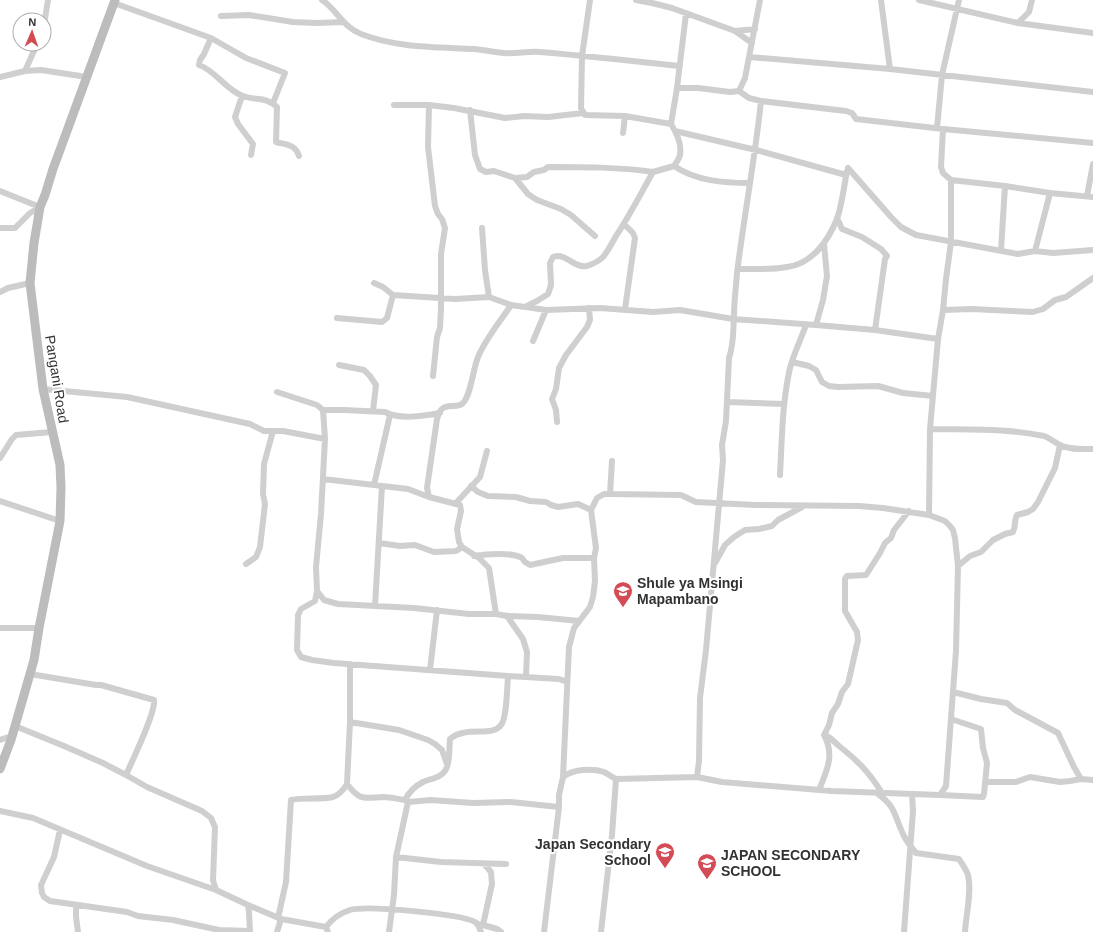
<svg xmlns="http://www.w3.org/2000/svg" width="1093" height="932" font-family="Helvetica,sans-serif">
	<rect width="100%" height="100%" fill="#fff"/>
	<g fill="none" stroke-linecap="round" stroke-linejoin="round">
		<path stroke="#cfcfcf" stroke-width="6" d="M322,0C336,9 344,28 361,34C397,48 436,47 474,49C484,50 494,52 504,53C516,54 528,51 540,52C587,56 633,61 679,66
			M590,0L582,56L581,108L585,115L625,116L671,124
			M636,0L652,3L672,8L735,31L755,29
			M881,0L890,69
			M919,0L1018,23L1093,33
			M114,3L211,38L246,58L285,73L273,103
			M221,16L249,15L293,22L317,23L344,22
			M1018,23L1029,12L1032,0
			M44,25L48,0
			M735,31L752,43
			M211,38L204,54L200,60L199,65C215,70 227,91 243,96C257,101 265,96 277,107L276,142C287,145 295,144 299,156
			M749,57L890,69L1093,92
			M25,71L37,44
			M0,77L25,71L41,70L87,77
			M677,88L686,14
			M739,91L749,98L761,101L846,111L852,113L856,119L943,129L1093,143
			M242,96L235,117L238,124L253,144L251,155
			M394,105H429L454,108L505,118L524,116L548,117L583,113
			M429,105L428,147L435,206L438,214L442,219L445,228L441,254V308L440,328L437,337L433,376
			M470,110L475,155L480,169L486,172L494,171L515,178L528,194L537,200L561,209L571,215L595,236
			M937,128L942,75L959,0
			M943,129L941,167L943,173L951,180L1005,186L1050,193L1093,197
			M675,131L756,150L846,175
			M623,133L625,116
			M674,166C696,181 724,183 750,183
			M848,168L891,217L901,227L916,235L1018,254L1035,251L1050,193
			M515,178L527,177L534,172L544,170L548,167C584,167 618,167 653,172
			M0,191L40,207
			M1087,196L1093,164
			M837,218L842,229L862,237L881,249L887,256L885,259L875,330
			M624,224L633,233L635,238L625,309
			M0,228H15L30,213L40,207
			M482,228L485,270L489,297
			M1001,250L1005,186
			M1035,251L1053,253L1093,250
			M738,269C754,269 771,270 787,267C812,264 828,241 837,219C842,205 844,186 847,171
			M374,283L383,287L393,295L455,299L489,297L511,305L525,307L537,301L548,294L551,285L550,263L553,257C566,252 574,269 587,266C593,264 599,261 603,257C608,251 612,243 616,236C630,215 641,193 653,172L674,166C676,163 679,159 680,155C682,145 676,132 671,124L677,88H698L730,92L739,91L745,78L760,0
			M0,292L8,288L30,283
			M526,307L546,310L600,308L653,312L680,310L733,319L816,325L875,330L938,339
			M943,310L971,309L1033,312L1043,309L1055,300L1066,297L1093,278
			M337,318L382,322L387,318L393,295
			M816,325L823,300L827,276L824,244
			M533,341L546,310
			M792,362L809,366L816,370L822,382L829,386L838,387L878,386L903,393L933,396
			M339,365L364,370L370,376L376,385L373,411
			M43,389L127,397L250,424L264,431H283L325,439
			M277,392L317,405L323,410H344L385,412C400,420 423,416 440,413
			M727,402L784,404
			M323,410L325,439L321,514L316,567L317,591L324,600L338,604L414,608L469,614H496L507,616L538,617L579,621
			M557,422L556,410L552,399L556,389L559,368L566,355L587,327L590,320L589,308
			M930,429C968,430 1007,428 1044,436C1050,438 1054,442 1060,445C1070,450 1082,449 1093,449
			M0,458L12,439L16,435L52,432
			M780,475C782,439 782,403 790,368C794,353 801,339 806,325
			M323,479L408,489L429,497
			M374,485L390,415
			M471,486L478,492L488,496L516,497L530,501L546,502L551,505L558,507L578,504L591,510
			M610,494L612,461
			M0,501L60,521
			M456,503L480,477L487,451
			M929,515L930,429L938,339L943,310L946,279L951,242V180
			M379,543L400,546L415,545L434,552L456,551L462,547
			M474,556C486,554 512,552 522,558L525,562L530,565L563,558H594
			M715,563L725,545L734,537L745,530L759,529L772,526L778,520L802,507
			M246,564L256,557L260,547L265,504L263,494L264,464L273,431
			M958,566L970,556L981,552L993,540L1005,534L1013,532C1016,526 1014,520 1017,515L1028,512L1033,509L1038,502L1055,468L1060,445
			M317,591L315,601L301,609L298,615L297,650L301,657L312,660L334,663L508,676L559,679L567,682
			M375,606L382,486
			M496,614L489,568L479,558L462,547L459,542L457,529L461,511L460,505L429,497L427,488L437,419C438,416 439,412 441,410C446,403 458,409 463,403C471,395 473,369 478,357C486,338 500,322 511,305
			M507,616L523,639L527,652L526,676
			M0,628H39
			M430,670L437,610
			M30,674L96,685H101L154,700C156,712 132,761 126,775
			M953,692L981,699L1007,703L1015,710L1058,733L1074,767L1081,779
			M350,722L399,730L428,740L435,744L442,750L447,764
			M15,726L64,746L103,763L126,775L147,787L202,811L211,818L215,827L213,880L216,890L248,905L249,912L250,932
			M824,735C831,737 834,742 839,746C858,761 869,772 882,793
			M0,740L12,736
			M563,777L569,647L574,628L590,607L593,597L595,581L594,558L596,548L591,510L597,498L604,494H610L681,495L696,502L755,505L859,506L883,508L929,515L945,521L950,526L953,530L955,538L958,566L956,651L946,786L940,795L832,791L722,782L697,777L616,779
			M697,777L699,761L700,698L706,650L723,460L722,445L726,421L729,358C734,344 733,331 734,316C734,302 736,287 737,273C744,216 755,159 761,101
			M986,782H1016L1030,777L1060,782L1070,781L1081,779L1093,780
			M347,784C360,801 363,798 383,797C390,797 398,799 405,800
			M819,790C827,770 835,755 824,735L829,725L832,713L838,704L842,692L848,684L858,640L857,632L845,611V579L847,576L866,575L880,553L885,543L891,538L894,530L909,511
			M878,794C896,807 894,815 903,834C906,841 911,847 916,853L959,859C962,864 966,869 968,875C972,891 966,915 965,932
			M940,795L983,797L984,794L987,763L983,748L981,729L951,719
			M408,802L431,800L473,803L511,802L559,807
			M0,811L33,818L147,866L216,890
			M60,830L54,857L41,885L42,893L44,897L50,901L127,912L138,916L173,920L219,930L250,931
			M396,857L441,862L506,864
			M248,905L281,919L326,927L328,932
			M76,906V917L78,932
			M278,918L286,882L291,800C305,797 319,800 333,797C339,795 344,789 347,784L350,722V664
			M478,924L483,925L492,884L491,872L484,864
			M483,925L497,929L501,932
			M326,927C332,919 340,913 350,910C366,905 461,914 475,922C479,924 479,928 481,932
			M277,932L281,919
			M389,932L394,895L396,857L408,802L405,800C409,792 415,786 423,782C432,778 443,778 447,767C450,759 449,748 450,739C466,725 492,738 501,725C507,718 507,687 508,676
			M544,932L559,807V795L563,777C573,769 592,768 604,772C608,774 612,777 616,779L612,835L601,932
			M904,932L913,811L912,794"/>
		<path stroke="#bcbcbc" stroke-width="9" d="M0,769L11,740L34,660L39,628L60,521L61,488L60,465L43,389L30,283L34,243L40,207L45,195L53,169L115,0"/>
	</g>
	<defs>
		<symbol id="school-pin" viewBox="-11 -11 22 30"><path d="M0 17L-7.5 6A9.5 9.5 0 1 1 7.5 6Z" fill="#d24b55" stroke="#fff"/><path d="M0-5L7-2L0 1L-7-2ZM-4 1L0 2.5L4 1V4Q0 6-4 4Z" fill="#fff"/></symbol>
	</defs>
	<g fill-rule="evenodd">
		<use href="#school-pin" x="612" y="580" width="22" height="30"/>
		<use href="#school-pin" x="654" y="841" width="22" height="30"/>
		<use href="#school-pin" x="696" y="852" width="22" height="30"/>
	</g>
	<g text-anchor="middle" stroke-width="4" stroke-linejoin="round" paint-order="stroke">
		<g font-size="14" fill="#323232" stroke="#fff">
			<text transform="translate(57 379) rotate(81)" y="5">Pangani Road</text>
		</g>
		<g font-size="14" font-weight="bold" fill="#323232" stroke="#fff" text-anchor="start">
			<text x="637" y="588">Shule ya Msingi<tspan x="637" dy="16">Mapambano</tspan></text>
			<text x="651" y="849" text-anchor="end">Japan Secondary<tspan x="651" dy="16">School</tspan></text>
			<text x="721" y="860">JAPAN SECONDARY<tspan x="721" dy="16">SCHOOL</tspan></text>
		</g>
	</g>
	<g transform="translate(32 32) rotate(2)"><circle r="19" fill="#ffffff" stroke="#adadad"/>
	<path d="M0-3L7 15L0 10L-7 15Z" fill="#d24b55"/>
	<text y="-6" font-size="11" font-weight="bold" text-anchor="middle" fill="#323232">N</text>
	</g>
</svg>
